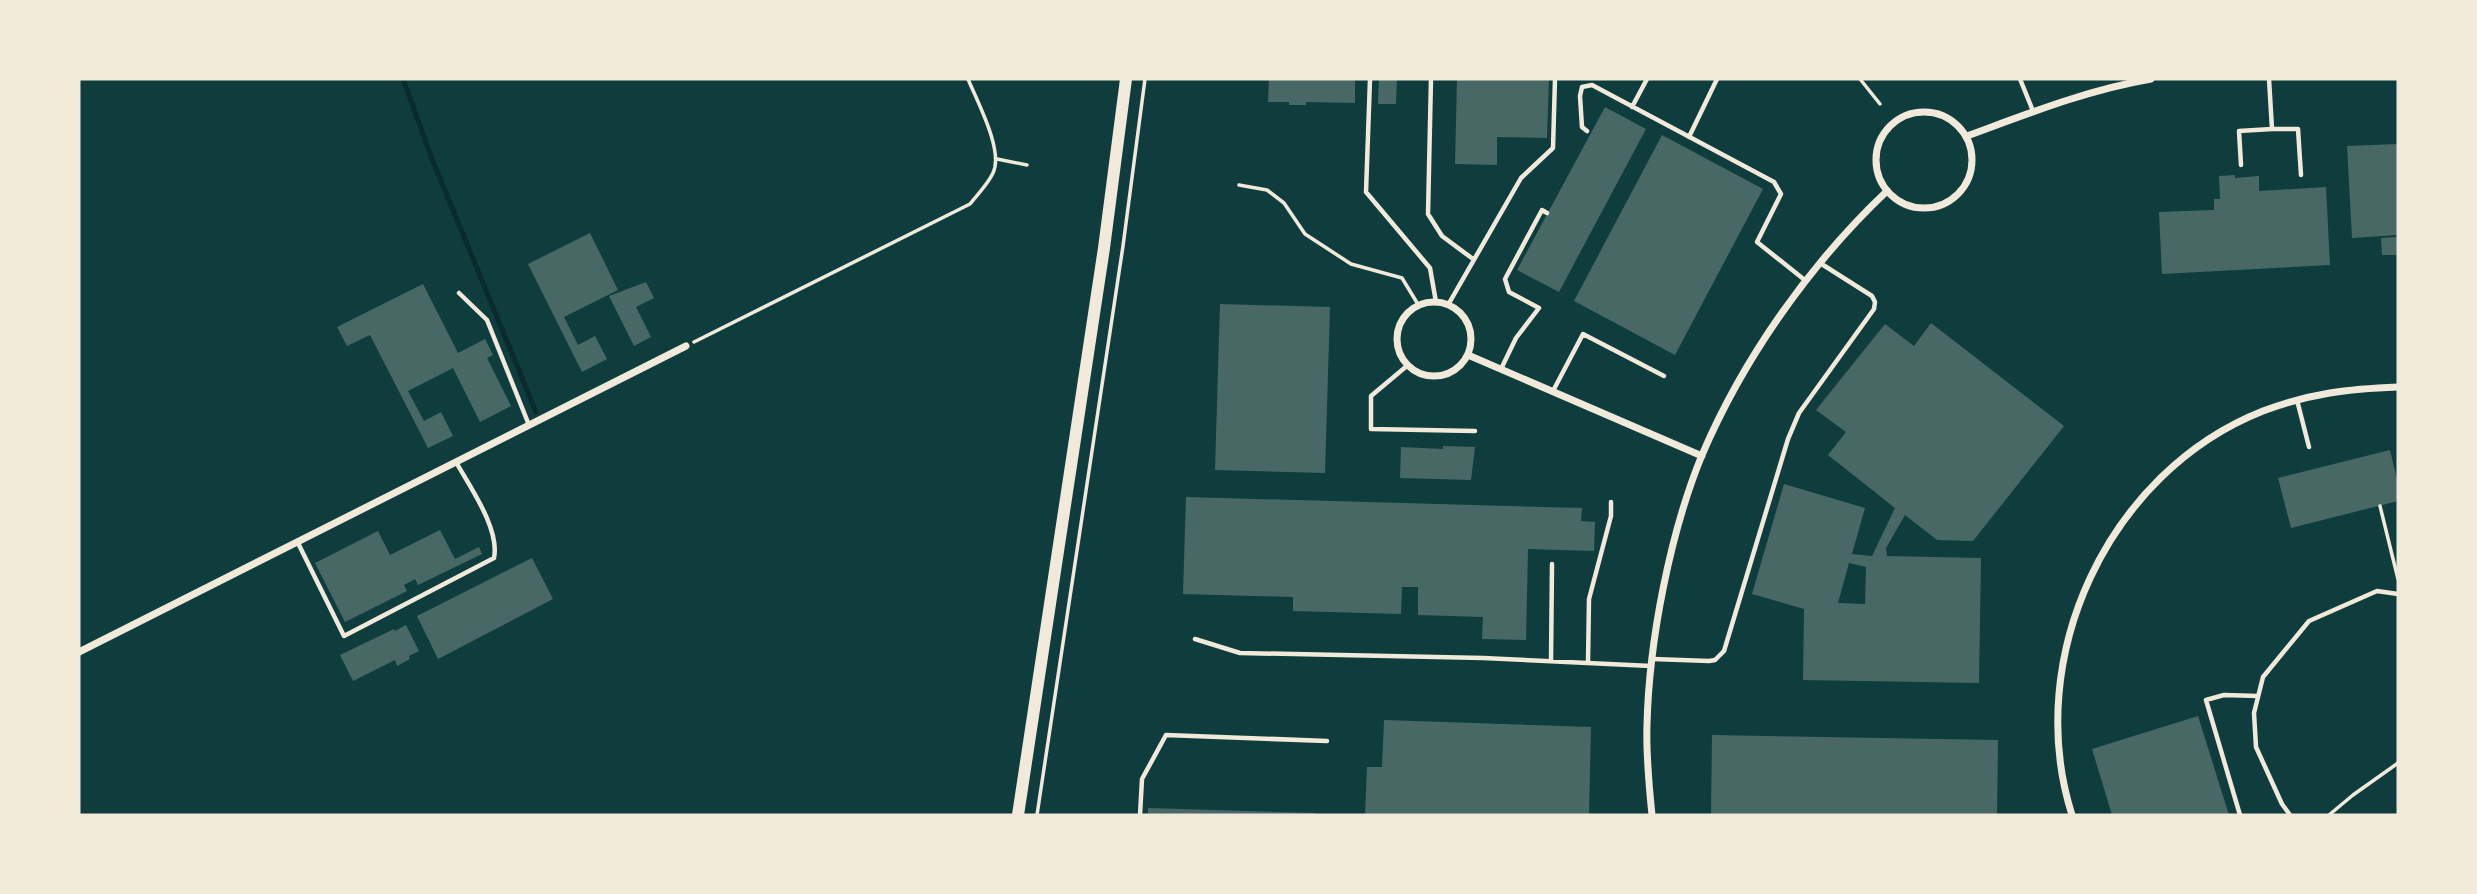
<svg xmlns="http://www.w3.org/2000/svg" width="2477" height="894" font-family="'Sofia Sans Condensed',sans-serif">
	<rect width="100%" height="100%" fill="#0f3d3e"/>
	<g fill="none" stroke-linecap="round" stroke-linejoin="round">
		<path stroke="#0a2a2b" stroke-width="5" d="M403,79L432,159L536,412"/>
	</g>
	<path fill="#486865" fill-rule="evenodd" d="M1269,79H1355V103L1306,102V105H1289V102H1268Z
		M1379,79H1397L1396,104H1378Z
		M1457,79H1549L1547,138L1497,137V165L1455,164Z
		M1605,107L1646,129L1559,292L1517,270Z
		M1662,135L1763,189L1675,355L1574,301Z
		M2398,144V235L2352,238L2347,146Z
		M2235,175V178L2259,176V191L2326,187L2330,265L2162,274L2159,212L2214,210V199H2220L2219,176Z
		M590,233L618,290L564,317L578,345L595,336L607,359L582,372L528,264Z
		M2398,237V255H2382L2381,238Z
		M646,282L654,298L636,307L651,337L634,346L609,296Z
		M423,284L458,353L485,339L493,355L487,358L511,406L480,422L453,368L408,391L424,421L441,412L453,436L428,448L370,335L347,346L337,327Z
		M1220,304L1330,307L1325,473L1215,470Z
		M1931,323L2064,426L1973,541L1937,540L1905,515L1886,548L1887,556L1981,558L1979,683L1803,680L1804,609L1752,594L1784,484L1865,508L1852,554L1872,556L1895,508L1828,455L1846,432L1816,410L1885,324L1914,346ZM1849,563L1866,567L1865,604L1838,603Z
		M1443,446L1475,447L1471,480L1400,478L1401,447L1443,449Z
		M2390,450L2398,484V501L2291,528L2278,478Z
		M1186,497L1582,508L1581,521L1595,522L1594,551L1528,549L1526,640L1482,639L1483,617L1418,615V587H1402L1401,614L1293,611V597L1183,594Z
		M440,530L455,559L479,547L482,554L418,585L415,579L404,585L407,591L345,622L315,563L378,531L390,555Z
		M532,558L553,599L438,659L417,616Z
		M406,625L419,651L409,656L410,659L397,666L395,660L353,681L340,655L394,629L395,631Z
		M2198,716L2229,815H2112L2092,749Z
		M1384,720L1591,727L1589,815H1365L1367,767H1382Z
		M1712,735L1998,740L1997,815H1711Z
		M1148,808L1315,813V815H1148Z"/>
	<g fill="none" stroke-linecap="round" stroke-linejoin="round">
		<path stroke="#f1e9da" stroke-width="3.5" d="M1860,79L1880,104
			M997,159L1027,165
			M1239,185L1267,190L1284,203L1305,234L1351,264L1402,278L1419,306
			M694,342L970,204C977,195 988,184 993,173C1004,151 977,101 968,79
			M2380,506L2398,579
			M1037,815L1123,246L1145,79
			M2329,815L2353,795L2398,763"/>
		<path stroke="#f1e9da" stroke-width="4.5" d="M1370,79L1366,192L1430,268L1436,302
			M1431,79L1428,214L1442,236L1473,259
			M2020,79L2033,111
			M1632,107L1647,79
			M2272,129H2298L2301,175
			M1587,131L1582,127L1580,96L1582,87L1592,85L1774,182L1781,194L1757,242L1806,281
			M1689,137L1717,79
			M2241,165L2239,131L2272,129L2269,79
			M459,293L487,320L529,425
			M1448,305L1521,178L1553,148L1555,79
			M1408,365L1371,396V429L1475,431
			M1501,369L1516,338L1539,308L1509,292L1505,279L1542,210L1547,213
			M1553,391L1583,334L1664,376
			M2297,400L2309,447
			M298,543L344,636L494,558C500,529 470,487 456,462
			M1195,639L1240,653L1483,658L1651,666
			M1653,659L1709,661L1715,660L1724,651L1788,439L1799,413L1874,309L1875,302L1872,296L1820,263
			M1551,661L1552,564
			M1588,663L1589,599L1611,516V502
			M1140,815L1142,779L1166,735L1327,741
			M2240,815L2206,700L2224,695L2258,696
			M2290,815L2282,804L2256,747L2254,713L2263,677L2309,621L2377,591L2398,594"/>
		<path stroke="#f1e9da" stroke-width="7" d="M1876 160a48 48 0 1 1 96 0a48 48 0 1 1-96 0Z
			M1967,136C2027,114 2087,90 2151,79
			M1397 339a37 37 0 1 1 74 0a37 37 0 1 1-74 0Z
			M1468,355L1702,456
			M79,652L686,346
			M1652,815C1649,786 1646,755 1647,725C1649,641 1670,533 1702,455C1744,357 1810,264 1887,191
			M2072,815C2022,658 2108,472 2263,411C2311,393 2348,389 2398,387"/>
		<path stroke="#f1e9da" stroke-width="12" d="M1018,815L1104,248L1126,79"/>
	</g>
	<rect width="2477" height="894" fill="none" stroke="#f1e9da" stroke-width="161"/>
</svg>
